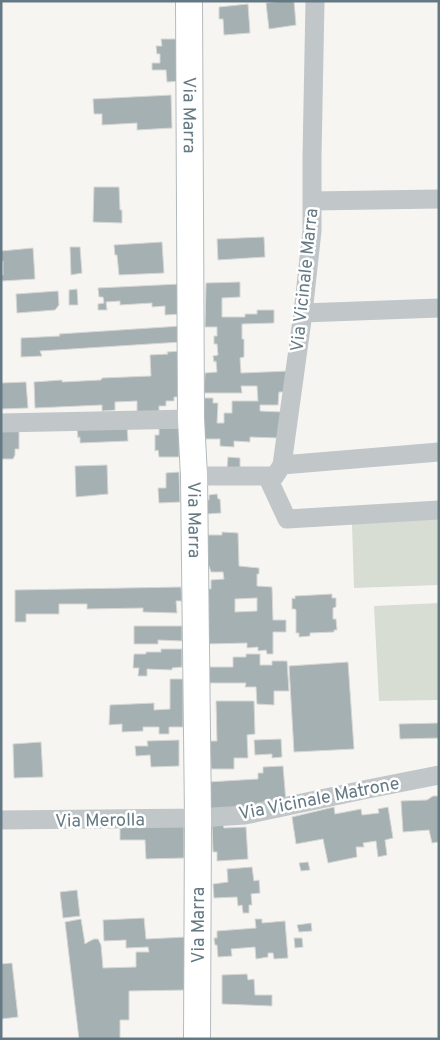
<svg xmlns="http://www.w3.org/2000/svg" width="440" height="1040" font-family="Overpass,sans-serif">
	<rect width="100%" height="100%" fill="#f6f5f2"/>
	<path fill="#d7ddd3" d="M439,519V585L354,588L352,524Z
		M439,603V700L379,701L374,606Z"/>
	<path fill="#a5b0b3" stroke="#d7d7d4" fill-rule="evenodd" d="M282,1H294L296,25L269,29L266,3Z
		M248,4L250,33L224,35L223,19H219V7Z
		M161,39H181V81L167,82L166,70H152V63H160V54H157L156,46H162Z
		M171,95L172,128L137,130V123L102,125V114H94L93,99Z
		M94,187H119L120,210H122V223L93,222Z
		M264,237L265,257L218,260L217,239Z
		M162,242L164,273L119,275L117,255H115L114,245Z
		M70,247H80L82,273L71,275Z
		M33,248L35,279L2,281L1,275H3V261H1V251Z
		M240,282V297L222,298V317H245V314H257V310H274V323L242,324V339H244V357L240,358L241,373L289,371L285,392H279L278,405H260V411L282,412L278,438L250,437V442L234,441V447L220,446V439H204V398H213V403H218L217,423H224V413H232V401H258L257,386H241L242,393H204L205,373L217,372L216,361L214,362L213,356L218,355L217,344H214V336H217V327H205L206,283Z
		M180,284L181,314L165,315V306L152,307V303L120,305V301L106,302L107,310H98V304L104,303L103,297H99L98,288Z
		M77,289L78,305H69V290Z
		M58,291L59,305L55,310L17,313L16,294Z
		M181,326V342L40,351L42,356L21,357V338L60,336L59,334Z
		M181,351L180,397H174V401H166V406H159V418L137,414V401L115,402V410L102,411V405L35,408L34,382L62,380V382L101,380L102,378L151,376L150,355L168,354L167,352Z
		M26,382L28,408L1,409V383Z
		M127,426L128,441L80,443V437L78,438L77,428Z
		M159,426H180L179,457H159L158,450L155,451V435H159Z
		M19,427V449H15V455L13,459H1V428Z
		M228,457L240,458V469H227Z
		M107,465L108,494L76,497L75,466Z
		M179,472L180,502L159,503L158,488H166V473Z
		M217,494L218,499H220L221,513L206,514V500H209V495Z
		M222,532L238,533L239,566L259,568V574H257V586L272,587L273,620H286V632H273V654H267L266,650L258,651V647L247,648V643L206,644L205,588L211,589V580L224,579L223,572H211L209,566H207L206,535H222ZM257,598V611L235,612V599Z
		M181,587L182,601H176L177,613L143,612V608L87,609V604H59V614H26V622H15V590Z
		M332,594V598H336V607L333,608V619H336L337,630H334V632L310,633V636L299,637V633H296V610L295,609H292V598L295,599V596Z
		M134,626H182V641L158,640V644H134Z
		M161,649H182V667L172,668V670L147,669V676H138L139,668H133L134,654H146V652H161Z
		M246,654H260V665H272V661H287L289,691H274V705L257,704L256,687H245L246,683H206L207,667H233V657H246Z
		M348,662L354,749L294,752L289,666Z
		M170,679H183V727H169V734H159V727H143V731L122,732V724L109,725L110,705L154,703V710L170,709Z
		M216,701H254L255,734L247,735L248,758H234V769H211L210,741H217Z
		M439,723V738L400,739L399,724Z
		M281,739L282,757L272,758V754L255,755L254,740Z
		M179,740V766L151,767L150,755L136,756L135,746H148L147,741Z
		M41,742L43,777L14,778L13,744Z
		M283,766L286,802L209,810L208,782L258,779V773H263V767Z
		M433,796H439V842L432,843L429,830L403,832L401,801L427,800Z
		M334,807L335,814L361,809L362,815L379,813L378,809L388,807L393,838L385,840L387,855L378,857L376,841L363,843L364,847H356L357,857L328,863L323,839L296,844L292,817Z
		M184,825V858L146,859L145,840H120V826Z
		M223,825L224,828L246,827L248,859L217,861V852H213L212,826Z
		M308,862L310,870L301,871L299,863Z
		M252,867L254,881L259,880L260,893L251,894L252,905H249V913H243L242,905L238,906L237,897L214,898L213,884L228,882L227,869Z
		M77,890L80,916L63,918L60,892Z
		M144,918L146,939L186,937L187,990L129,991V1020H120V1039H79L65,922L81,919L85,944L88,942L94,939H98L101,945L103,968L136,967V952H149L148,947L126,948V940L104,941L103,920Z
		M255,919H262V923L285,921L288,958L274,959L273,953H268V957L256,959L255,947L231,949L232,956L218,957L217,945H215L214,938H217V931L256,928Z
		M311,923L312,931L299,932L297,925Z
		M294,938H302L303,947L295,948Z
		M12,963L18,1017L1,1019V964Z
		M247,974L248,980L254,979L255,995H272V1006L222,1004V975Z"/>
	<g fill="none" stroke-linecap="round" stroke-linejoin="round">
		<defs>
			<g id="secondary">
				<path id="s1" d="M189,1L191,419L194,476L198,818L197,1039"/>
			</g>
		</defs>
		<use href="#secondary" stroke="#b3babd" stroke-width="28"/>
		<path stroke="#c1c6c8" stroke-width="19" d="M312,201L439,199
			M303,313L439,308
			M1,423L191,419
			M282,465L439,452
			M194,476H275L282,465L303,313L312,231V157L315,1
			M267,476L287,519L439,510
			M1,820L198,818L245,815L368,789L439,775"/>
		<use href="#secondary" stroke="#fff" stroke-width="26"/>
	</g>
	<g text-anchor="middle" stroke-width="5" stroke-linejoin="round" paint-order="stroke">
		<g font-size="18" fill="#647983" stroke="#fff">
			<text dy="6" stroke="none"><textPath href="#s1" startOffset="114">Via Marra</textPath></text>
			<text transform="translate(304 280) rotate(-84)" y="6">Via Vicinale Marra</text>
			<text dy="6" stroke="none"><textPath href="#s1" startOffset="519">Via Marra</textPath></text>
			<text transform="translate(319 798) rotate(-11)" y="6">Via Vicinale Matrone</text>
			<text transform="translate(100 820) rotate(-1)" y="6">Via Merolla</text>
			<text transform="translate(198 925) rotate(-90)" y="6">Via Marra</text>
		</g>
	</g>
	<rect width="440" height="1040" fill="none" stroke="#647983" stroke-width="5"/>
</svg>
